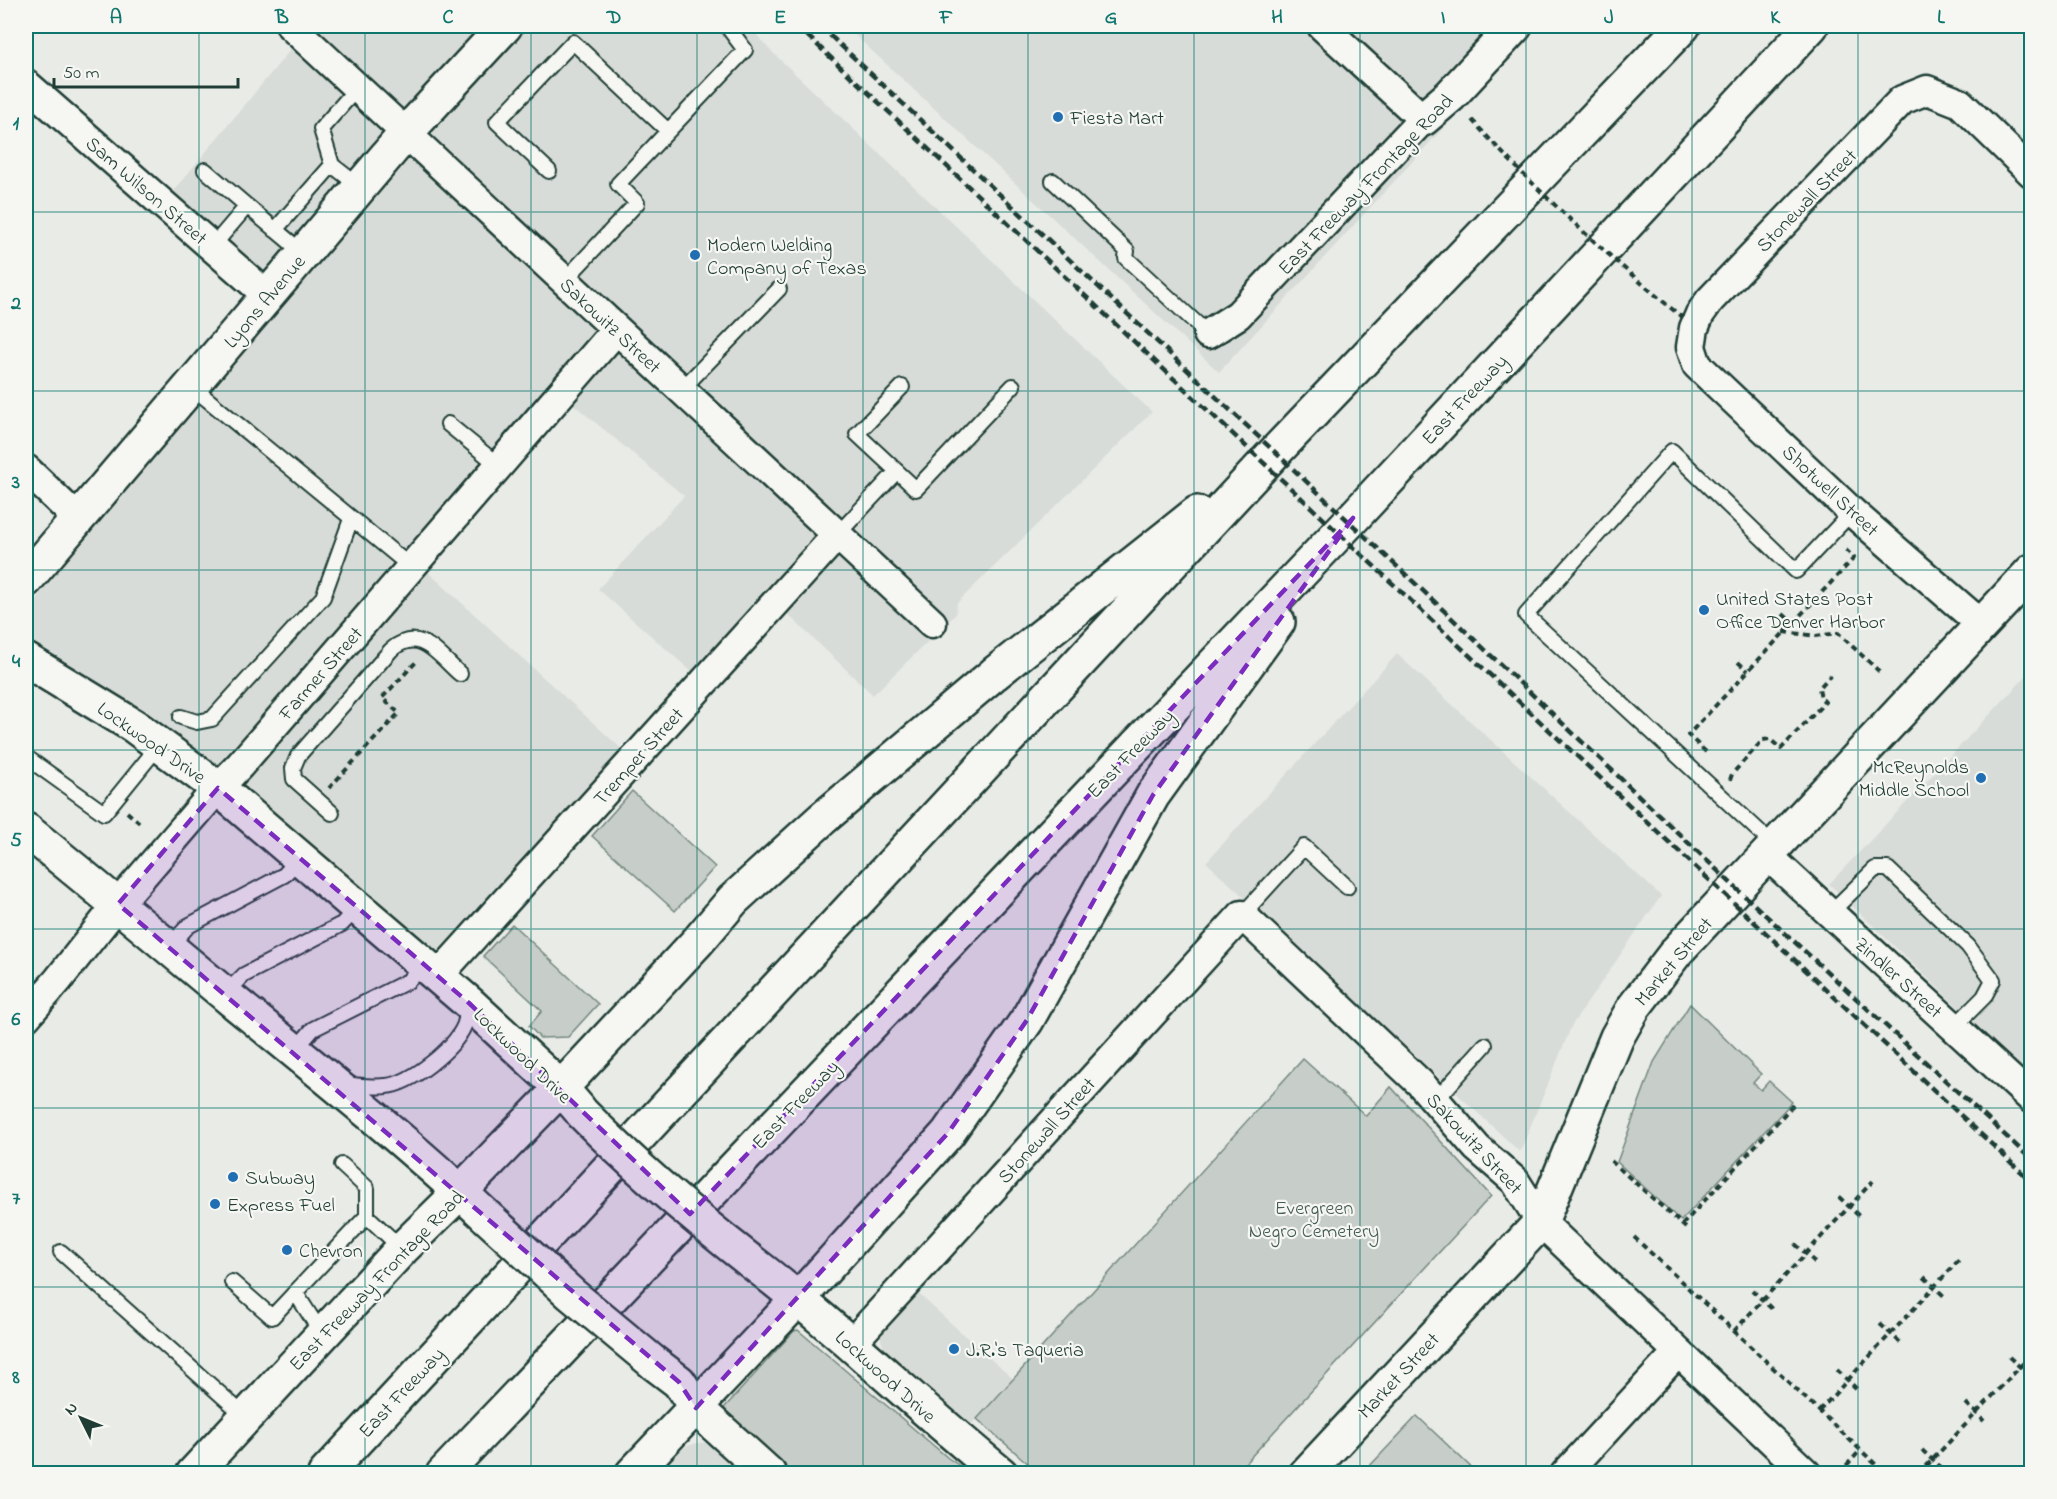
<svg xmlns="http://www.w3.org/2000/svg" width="2057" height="1499" font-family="'Indie Flower',sans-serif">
	<rect width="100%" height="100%" fill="#e9ebe7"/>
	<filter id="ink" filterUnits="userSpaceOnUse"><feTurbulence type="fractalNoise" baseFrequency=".0167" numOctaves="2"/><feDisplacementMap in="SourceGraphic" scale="12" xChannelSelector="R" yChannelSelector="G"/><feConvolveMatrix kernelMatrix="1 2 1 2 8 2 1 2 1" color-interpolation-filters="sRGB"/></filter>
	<g filter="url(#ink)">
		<path fill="#d8dcd8" d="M310,26H749L769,49L1152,412L957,603L956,614L873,695L766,594L692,672L598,589L684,496L573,404L428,572L624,751L433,959L26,646V611L285,294L170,195Z
			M845,26H1537L1219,372Z
			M1397,654L1661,896L1572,1025L1520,1152L1206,862Z
			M2031,671V1077L1829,884Z
			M913,1289L1013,1379L970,1426L885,1351L881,1340V1330Z
			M712,1442L756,1474H655L672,1455L685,1447L697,1443Z"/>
		<path fill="#c7cec9" stroke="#73867e" stroke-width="1.5" d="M632,791L715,867L675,911L592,836Z
			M512,924L598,1004L568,1037L540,1038L529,1026L542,1011L483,956Z
			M1690,1004L1761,1074L1753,1083L1761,1090L1769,1081L1792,1102L1681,1221L1617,1162L1654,1062Z
			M1303,1059L1366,1116L1391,1087L1491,1196L1236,1473H1039L977,1419Z
			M798,1330L948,1458L970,1473H791L730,1416L724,1408L794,1331Z
			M1417,1416L1477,1473L1367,1474L1365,1471Z"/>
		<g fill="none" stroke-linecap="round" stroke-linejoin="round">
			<defs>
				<path id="service" d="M332,165L321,129L357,88
					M205,170L247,206
					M549,171L497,122L573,42L668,131
					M1053,181L1127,251L1126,258L1208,334
					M275,230L332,165L360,187
					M212,247L247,206L303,253
					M564,281L637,203L618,184L745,50L727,26
					M191,386L411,567
					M902,387L857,434L916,489L1013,386
					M681,390L779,289
					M448,424L498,465
					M837,535L897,471
					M181,717L197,722L212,719L323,597L351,519
					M26,757L104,813L160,744
					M332,813L294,779L293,768L298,756L391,650C420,625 438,655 460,674
					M1775,846L1526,615L1672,451L1796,571L1852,512
					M1829,914L1875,869H1888L1968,946L1993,980L1984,997L1954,1027
					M1242,915L1304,847L1347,887
					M169,947L188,926L284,875L300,858
					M225,994L244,975L342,924L358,907
					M294,1051L313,1029L408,981L424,964
					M344,1084C357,1085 372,1088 386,1086C411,1084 454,1049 464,1026C467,1019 467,1010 469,1003
					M1436,1100L1485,1045
					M367,1216L402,1249
					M61,1252L246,1417
					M232,1282L272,1317L367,1216V1188L342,1165
					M295,1292L322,1334"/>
				<path id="minor" d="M291,26L932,623
					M26,84L268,296
					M1208,334L1238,315L1423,119L1322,26
					M26,469L78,519
					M1982,625L1852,512L1697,365L1691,347L1694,328L1700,314L1710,300L1902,100L1927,90L1960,103L2032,173
					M1767,855L2032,1099
					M438,976L837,535
					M26,1017L58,980L118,904L218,788L240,765L616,330
					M850,1345L1242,915L1420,1083L1477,1148L1515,1181L1541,1222L1807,1474
					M1565,1474L1678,1352"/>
				<path id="tertiary" d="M1423,119L1450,96L1515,26
					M26,580L406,133L505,26
					M1306,1474L1541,1222L1617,1037L1634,1007L1677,951L2032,571"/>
				<path id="secondary" d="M26,660L134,726L218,788L469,1003L561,1088L579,1109
					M26,830C96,886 164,944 233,1001C319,1071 406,1141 487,1217
					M749,1260C837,1327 915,1404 1001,1474
					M654,1363L679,1382L696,1408L769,1474
					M193,1474L402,1249L460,1192L561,1088
					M632,1474L799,1298"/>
				<path id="motorway" d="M561,1088L699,940L733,900L822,819L994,674L1197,513
					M799,1298L948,1133L1027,1020L1153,795L1278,622
					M325,1474L1277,450L1683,26
					M443,1474L1353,518L1811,26"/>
			</defs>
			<use href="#service" stroke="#1f3d34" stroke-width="18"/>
			<use href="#minor" stroke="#1f3d34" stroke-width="33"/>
			<use href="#tertiary" stroke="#1f3d34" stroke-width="38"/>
			<use href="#secondary" stroke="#1f3d34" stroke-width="38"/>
			<use href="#motorway" stroke="#1f3d34" stroke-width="38"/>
			<path stroke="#1f3d34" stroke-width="4" stroke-dasharray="6 4.5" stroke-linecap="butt" d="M1783,614L1793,623
				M1784,632L1816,636L1838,633L1881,673
				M1738,662L1748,671
				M1706,752L1688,735L1854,558L1844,548
				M1730,780L1732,774L1763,740L1770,739L1781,749L1825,702L1821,698L1819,688L1831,675
				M329,788L399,713L382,698L417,661
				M127,812L142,825
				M1611,1161L1688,1230
				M1839,1197L1860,1217
				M1682,1225L1793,1105
				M1634,1237L1886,1474
				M1795,1244L1817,1264
				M1924,1277L1945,1297
				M1752,1290L1773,1310
				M1880,1324L1902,1344
				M1734,1331L1873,1181
				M2009,1357L2028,1374
				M1837,1370L1858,1390
				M1966,1403L1984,1421
				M1819,1411L1959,1260
				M1922,1450L1941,1468
				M1839,1473L1861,1450
				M1919,1474L2032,1354"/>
			<use href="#service" stroke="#f6f6f2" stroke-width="14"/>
			<use href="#minor" stroke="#f6f6f2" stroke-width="28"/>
			<use href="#tertiary" stroke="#f6f6f2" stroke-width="33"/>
			<use href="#secondary" stroke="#f6f6f2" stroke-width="33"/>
			<use href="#motorway" stroke="#f6f6f2" stroke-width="33"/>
			<path stroke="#1f3d34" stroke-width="4.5" stroke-dasharray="9 4.5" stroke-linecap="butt" d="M797,26L2032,1182
				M820,26L1419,587L1736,888L2032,1160"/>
			<defs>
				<path id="secondary-bridge" d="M582,1113C634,1166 690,1214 749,1260
					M487,1217L571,1294L654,1363"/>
			</defs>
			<use href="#secondary-bridge" stroke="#1f3d34" stroke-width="38" stroke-linecap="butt"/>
			<path stroke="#1f3d34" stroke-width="4" stroke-dasharray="6 4.5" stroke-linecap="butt" d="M1472,120C1536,191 1609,257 1683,318"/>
			<use href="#secondary-bridge" stroke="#f6f6f2" stroke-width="33"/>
		</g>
	</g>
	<path fill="#7b2cbf" fill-opacity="0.2" stroke="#7b2cbf" stroke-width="4.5" stroke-dasharray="12 8" stroke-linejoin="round" d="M1353,518L1153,795L1027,1020L948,1133L696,1408L679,1382L118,904L218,788L469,1003L690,1214Z"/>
	<path fill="none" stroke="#0f766e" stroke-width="1.5" stroke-opacity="0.55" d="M199,26V1474M365,26V1474M531,26V1474M697,26V1474M863,26V1474M1028,26V1474M1194,26V1474M1360,26V1474M1526,26V1474M1692,26V1474M1858,26V1474M26,212H2032M26,391H2032M26,570H2032M26,750H2032M26,929H2032M26,1108H2032M26,1287H2032"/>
	<g fill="#1f6fb2" stroke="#f6f6f2" stroke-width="2">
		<circle cx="1058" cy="117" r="6"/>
		<circle cx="695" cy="255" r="6"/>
		<circle cx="1704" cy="610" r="6"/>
		<circle cx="1981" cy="778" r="6"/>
		<circle cx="233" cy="1177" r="6"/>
		<circle cx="215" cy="1204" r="6"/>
		<circle cx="287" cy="1250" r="6"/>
		<circle cx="954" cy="1349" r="6"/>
	</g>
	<g text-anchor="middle" stroke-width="4.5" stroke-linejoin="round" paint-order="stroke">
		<g font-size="20" fill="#1f3d34" stroke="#f6f6f2" text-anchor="start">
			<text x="1070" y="124">Fiesta Mart</text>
			<text x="707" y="251">Modern Welding<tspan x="707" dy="23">Company of Texas</tspan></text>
			<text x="1716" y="605">United States Post<tspan x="1716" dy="23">Office Denver Harbor</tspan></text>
			<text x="1969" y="773" text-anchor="end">McReynolds<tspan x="1969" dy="23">Middle School</tspan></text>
			<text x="245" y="1184">Subway</text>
			<text x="227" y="1211">Express Fuel</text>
			<text x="299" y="1257">Chevron</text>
			<text x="966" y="1356">J.R.'s Taqueria</text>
		</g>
		<g font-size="20" fill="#1f3d34" stroke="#f6f6f2">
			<text transform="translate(1365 184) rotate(-46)" y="7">East Freeway Frontage Road</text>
			<text transform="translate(147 190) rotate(41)" y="7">Sam Wilson Street</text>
			<text transform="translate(1806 200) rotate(-46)" y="7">Stonewall Street</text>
			<text transform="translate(264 301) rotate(-50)" y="7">Lyons Avenue</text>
			<text transform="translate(611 325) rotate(43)" y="7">Sakowitz Street</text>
			<text transform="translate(1464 399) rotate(-47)" y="7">East Freeway</text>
			<text transform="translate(1831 490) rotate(43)" y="7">Shotwell Street</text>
			<text transform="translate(320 673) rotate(-49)" y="7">Farmer Street</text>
			<text transform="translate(152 742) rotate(35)" y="7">Lockwood Drive</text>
			<text transform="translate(1130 753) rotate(-46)" y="7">East Freeway</text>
			<text transform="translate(638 756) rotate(-48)" y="7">Tremper Street</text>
			<text transform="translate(1673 961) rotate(-50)" y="7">Market Street</text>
			<text transform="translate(1899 977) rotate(42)" y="7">Zindler Street</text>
			<text transform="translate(523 1055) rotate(44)" y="7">Lockwood Drive</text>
			<text transform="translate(795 1104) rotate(-46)" y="7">East Freeway</text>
			<text transform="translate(1046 1130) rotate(-48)" y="7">Stonewall Street</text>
			<text transform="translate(1475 1143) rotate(47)" y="7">Sakowitz Street</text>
			<text transform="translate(376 1280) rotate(-46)" y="7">East Freeway Frontage Road</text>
			<text transform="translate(1398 1375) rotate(-47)" y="7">Market Street</text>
			<text transform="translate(886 1376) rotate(42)" y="7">Lockwood Drive</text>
			<text transform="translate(401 1392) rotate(-47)" y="7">East Freeway</text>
		</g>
		<g font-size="20" fill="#415a52" stroke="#f6f6f2">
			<text x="1314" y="1214">Evergreen<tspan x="1314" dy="23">Negro Cemetery</tspan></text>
		</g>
	</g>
	<rect width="2057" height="1499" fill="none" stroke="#f6f6f2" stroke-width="66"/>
	<g transform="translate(81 1418) rotate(313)" stroke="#f6f6f2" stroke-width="4.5" paint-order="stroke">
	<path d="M0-4.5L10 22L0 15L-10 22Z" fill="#1f3d34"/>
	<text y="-9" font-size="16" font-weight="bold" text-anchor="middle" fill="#1f3d34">N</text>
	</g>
	<path d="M54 78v9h184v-9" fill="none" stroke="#1f3d34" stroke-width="3"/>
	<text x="63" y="78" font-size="18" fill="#1f3d34" stroke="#f6f6f2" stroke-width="4.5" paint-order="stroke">50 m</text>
	<rect x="33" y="33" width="1991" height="1433" fill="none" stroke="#0f766e" stroke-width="2"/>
	<g font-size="20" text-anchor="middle" font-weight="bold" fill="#0f766e">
		<text x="116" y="23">A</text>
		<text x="282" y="23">B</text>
		<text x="448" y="23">C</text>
		<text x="614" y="23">D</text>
		<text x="780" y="23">E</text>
		<text x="946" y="23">F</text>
		<text x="1111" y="23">G</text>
		<text x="1277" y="23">H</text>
		<text x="1443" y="23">I</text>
		<text x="1609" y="23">J</text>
		<text x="1775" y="23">K</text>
		<text x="1941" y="23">L</text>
		<text x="16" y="129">1</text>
		<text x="16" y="309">2</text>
		<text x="16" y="488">3</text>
		<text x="16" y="667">4</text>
		<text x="16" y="846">5</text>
		<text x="16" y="1025">6</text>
		<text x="16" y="1204">7</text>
		<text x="16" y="1383">8</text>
	</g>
</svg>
